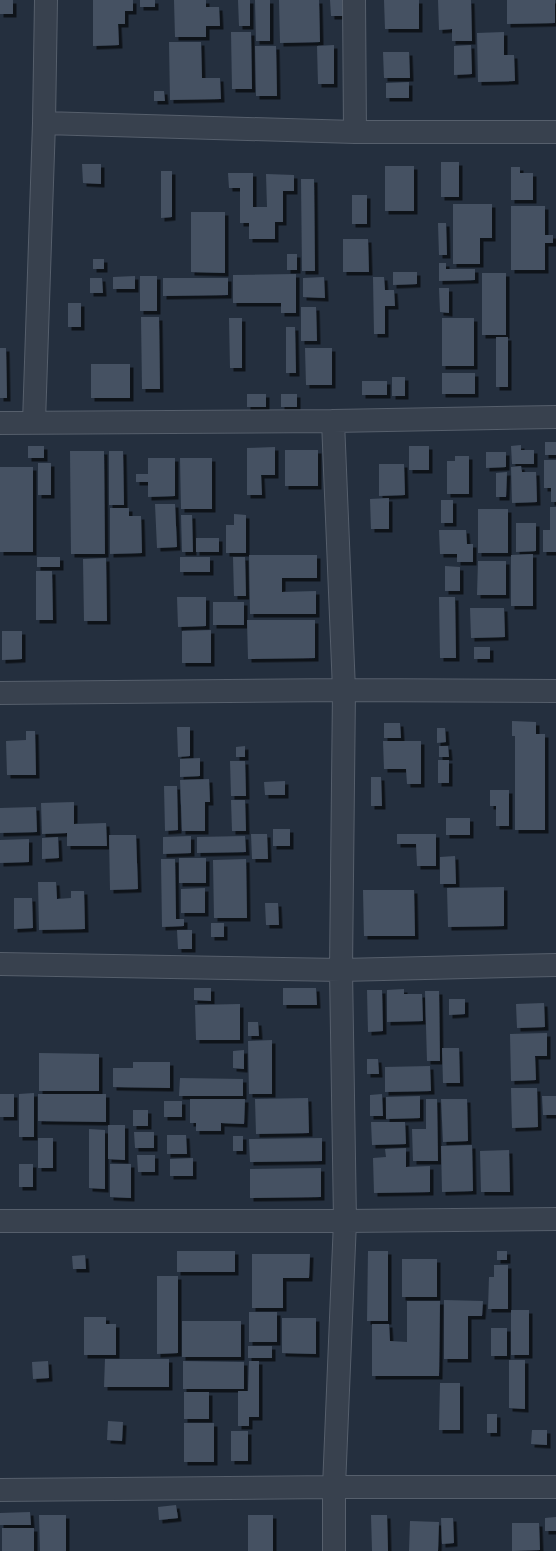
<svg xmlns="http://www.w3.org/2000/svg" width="556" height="1551" font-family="'Fira Sans Condensed',sans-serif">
	<defs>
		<filter id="shadow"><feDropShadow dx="3.5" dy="3.5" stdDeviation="0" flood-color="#0009"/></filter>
	</defs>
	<rect width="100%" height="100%" fill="#242f3e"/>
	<path fill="#455162" filter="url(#shadow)" d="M0,0H13V14H0Z
		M93,0H133V11H125V24H118L119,45L93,46Z
		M140,0H155V7H140Z
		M174,0H206V7H219L220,26H206V37H175Z
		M238,0H250V26H239Z
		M255,0H270V41H256Z
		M279,0H319L320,42L280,43Z
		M330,0H344V16H331Z
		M384,0H419V29H385Z
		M438,0H471L472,41H452V29L439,30Z
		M507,0H555V23L507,24Z
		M231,32H251L252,89H232Z
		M504,32V55H514L515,81L478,82L477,33Z
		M169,42H201L202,78H220L221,99L170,100Z
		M334,45V84H318L317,46Z
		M471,45L472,74L454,75V46Z
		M255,46H276L277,96H256Z
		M383,52H409L410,78H384Z
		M409,82V98H386V83Z
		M154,91H164L165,101H154Z
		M441,162H459V197H441Z
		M82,164H101V184L83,183Z
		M385,166H414V211H385Z
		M511,167H520V173H533V200H511Z
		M161,171H172V217L161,218Z
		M228,173H253V207H267L266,174L294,175V191H283V222H275V239H249V223H240V188H229Z
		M301,179H314L315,271H302Z
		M352,195H367V224H352Z
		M453,204H492V238H480V264H453Z
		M511,206H545V235H553V243H545V270H511Z
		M191,212H225V273L191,272Z
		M438,223H446L447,255H439Z
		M343,239H368L369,272H343Z
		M287,254H297V270H287Z
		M93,259H104V269H93Z
		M439,263H446V269H475V280L439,281Z
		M393,272H417V284L393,285Z
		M482,273H506V335H482Z
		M296,274V313H281V303H233V275Z
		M135,276V289H113V277Z
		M140,276H157V311H140Z
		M324,277L325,298L303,297V278Z
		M373,277H384L385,290H394L395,306H385V334H374Z
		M90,278H102L103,293H90Z
		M163,278H228V295L163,296Z
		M439,288H449V313L440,312Z
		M68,303H81V327H68Z
		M301,307H316L317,341H301Z
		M141,317H159L160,389H142Z
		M229,318H242V368H230Z
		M442,318H474V366H442Z
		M286,327H295L296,373H286Z
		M496,337H508V387H496Z
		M0,348H6L7,398H0Z
		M305,348H332V385H306Z
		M91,364H130V398H91Z
		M442,373H475V394H442Z
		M392,377H405V396H392Z
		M362,381H387V395H362Z
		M247,394H266V407H247Z
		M281,394H297V407H281Z
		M545,442H556V455H545Z
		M521,445V450H534V464H512L511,446Z
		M28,446H44V458H28Z
		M409,446H429V470H409Z
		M275,447V475H261L262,495H247V448Z
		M285,450H318V486H285Z
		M70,451H104L105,554H71Z
		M109,451H123L124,505H109Z
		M486,452H506V467L486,468Z
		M455,456H469V494H447V461H455Z
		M148,458H175V496L148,497V482H136V474H148Z
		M180,458H212V509H181Z
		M544,460H556V502H551V488H544Z
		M38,463H51V495H38Z
		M379,464H404L405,495L379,496Z
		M521,466L522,472H536L537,502L512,503L511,467Z
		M0,467H33V552H0Z
		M507,472L506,497H496V473Z
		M389,498V529H371L370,499Z
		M441,500H453V523H441Z
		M155,504H175L177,547L157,548Z
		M550,507H556V552H543V530H550Z
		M110,508H129V516H141L142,553L110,554Z
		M478,509H508V553H478Z
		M234,514L246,515V553H226V525H234Z
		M181,515H192L193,552H182Z
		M516,523H536V551L516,552Z
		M439,530H466L467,544H473V562H457V554H440Z
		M196,538H219V552H196Z
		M533,554V606H511V555Z
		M249,555H317V578H282V592L316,591V614H250Z
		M37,557H60V567H37Z
		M180,557H210V572H180Z
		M233,557H245L246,596H234Z
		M106,558L107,621H84L83,559Z
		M478,561H506V595H477Z
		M445,566L460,567V591H445Z
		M36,571H52L53,620H36Z
		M177,597H206V626L178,627Z
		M439,597H455L456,658H440Z
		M213,602H244V625H213Z
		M470,608H504L505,637L471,638Z
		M247,620H315V658L248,659Z
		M211,630V663H182V631Z
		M2,631H22V659L2,660Z
		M474,647H490V659H474Z
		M512,721L536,722V734H545V830H515V736H512Z
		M384,723H400L401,738H384Z
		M177,727H190V756L178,757Z
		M437,728H445L446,742L437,743Z
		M26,731H35L36,775H7L6,741L26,740Z
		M383,741H421V784H407L406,769H384Z
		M245,746V757H236V747Z
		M439,746H448L449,757H439Z
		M200,758V776L180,777V759Z
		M438,760H449V783H438Z
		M230,761H245L246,796H231Z
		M371,777H381L382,806H371Z
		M209,779L210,802H205V831H182L180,780Z
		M285,781V795H265L264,782Z
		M164,786H177L178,830L165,831Z
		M490,790H509V826H496V806H490Z
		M231,800H245L246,831H232Z
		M74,802V824L106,823L107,846H67V833L42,834L41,803Z
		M36,807L37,832L0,833V808Z
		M446,818H470V835H446Z
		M273,829H290V846H273Z
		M251,834H267L268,859H252Z
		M397,834H436V866H417L416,844H397Z
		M109,835H136L138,889L110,890Z
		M191,836V853L163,854V837Z
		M245,836L246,852L197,853V837Z
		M58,837L59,858L42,859V838Z
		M29,839V862L0,863V840Z
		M455,856L456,884H440V857Z
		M179,858H206V883H179Z
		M161,859H175L176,919H184V926L162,927Z
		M246,859L247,918H214L213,860Z
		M38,882H56L57,899L71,898V891H84L85,929L39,930Z
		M504,887V926L448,927L447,888Z
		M205,888V913H181V889Z
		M363,890H414L415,936H364Z
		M14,898H32L33,928L14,929Z
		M265,903H278L279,925H266Z
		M211,923H224V937H211Z
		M177,930H192V949H178Z
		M194,988H211V1001L194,1000Z
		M283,988H316L317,1005H283Z
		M404,989V994H422L423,1021L387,1022V990Z
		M367,990H382L383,1031L368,1032Z
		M425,991H439L440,1061H427Z
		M449,999H465V1014L449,1015Z
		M544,1003L545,1027L517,1028L516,1004Z
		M240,1004V1040H196L195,1005Z
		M248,1022H258L259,1036H248Z
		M547,1033V1056H535L536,1080L511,1081L510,1034Z
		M272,1040V1094H249L248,1041Z
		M442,1048H459L460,1083H443Z
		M244,1050V1069L233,1068V1051Z
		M39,1053L99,1054V1091H39Z
		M367,1059H378L379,1074H367Z
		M133,1062H170V1088L113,1087V1068H133Z
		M430,1066L431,1091L385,1092V1067Z
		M180,1078L243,1079V1096H179Z
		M511,1088H537L538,1127L512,1128Z
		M34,1093V1137H19V1094Z
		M0,1094H14V1117H0Z
		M38,1094H106V1122L38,1121Z
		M382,1094L383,1116H370V1095Z
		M420,1096V1118L386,1119V1097Z
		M542,1096H556V1115H543Z
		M308,1098L309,1133L256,1134L255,1099Z
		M190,1099H245L244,1124L221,1123V1131H196V1123H190Z
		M426,1099H437L438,1161H413L412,1129H426Z
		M441,1099H467L468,1141L443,1142Z
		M164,1101H182V1117H164Z
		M133,1110H148V1126H133Z
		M371,1122H405L406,1144L372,1145Z
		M108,1125H125V1160L108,1159Z
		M89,1129L105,1130V1189L89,1188Z
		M134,1132H154V1148H135Z
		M167,1135H186L187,1154H167Z
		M233,1136H243V1151H233Z
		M38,1138H53V1168H38Z
		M322,1138V1161L250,1162L249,1139Z
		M472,1145L473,1191L442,1192L441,1146Z
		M406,1148V1167L430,1166V1192L374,1193L373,1158L386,1157L385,1149Z
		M509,1150L510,1192H481L480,1151Z
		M137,1155H155V1172H138Z
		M193,1158V1176H170V1159Z
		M19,1164H33V1187H19Z
		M110,1164H131V1198L110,1197Z
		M321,1168V1197L250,1198V1169Z
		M177,1251H235V1272H177Z
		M368,1251H388V1321H367Z
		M497,1251H507V1260H497Z
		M252,1254H310L309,1278H283V1308H252Z
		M85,1255L86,1269H73L72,1256Z
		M402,1259H437V1297H402Z
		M494,1265H508V1309H488L489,1277H494Z
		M157,1276H178V1353L157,1354Z
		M444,1300L483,1301L482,1316H468V1359H444Z
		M407,1301H440L439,1376H372V1324H389L390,1341L407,1342Z
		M511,1310H529V1355H511Z
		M249,1312H277V1342H249Z
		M84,1317H106V1324H116V1355H84Z
		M282,1318H316V1354L282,1353Z
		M182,1321H241V1357H182Z
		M491,1328H507V1356H491Z
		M248,1346H272V1358H248Z
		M105,1359H169V1387H104Z
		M509,1360H525V1409L509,1408Z
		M48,1361L49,1378L33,1379L32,1362Z
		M183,1361L244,1362V1389H183Z
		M249,1361H259V1417H249V1426H238V1391H248Z
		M440,1383H460V1430H439Z
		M184,1392H209V1419H184Z
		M487,1414H497V1433H487Z
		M108,1421L123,1422L122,1441L107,1440Z
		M184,1423H214V1462H184Z
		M532,1430H547V1445L531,1444Z
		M231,1431H248V1461H231Z
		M176,1505L178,1518L159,1520L158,1507Z
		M30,1512L31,1525H0V1513Z
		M39,1515H66V1551H40Z
		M248,1515H273V1551H248Z
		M371,1515H387L388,1551H372Z
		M556,1517V1531H545V1518Z
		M441,1518H453L454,1543L442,1544Z
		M410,1521L439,1522L438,1551H409Z
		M512,1523H539L540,1550L512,1551Z
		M2,1528H34V1551H2Z"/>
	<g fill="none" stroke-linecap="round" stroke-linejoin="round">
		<defs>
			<path id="minor" d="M354,0L355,132
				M44,123L355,132H556
				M333,421L344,690L341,970L345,1221L334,1487V1551
				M34,422L44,123L46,0
				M0,423L333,421L556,417
				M0,693L344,690L556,691
				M0,964L341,970L556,965
				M0,1221H345L556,1219
				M0,1490L334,1487H556"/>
		</defs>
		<use href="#minor" stroke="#565f6c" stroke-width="24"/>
		<use href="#minor" stroke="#38414e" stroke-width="22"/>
	</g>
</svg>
